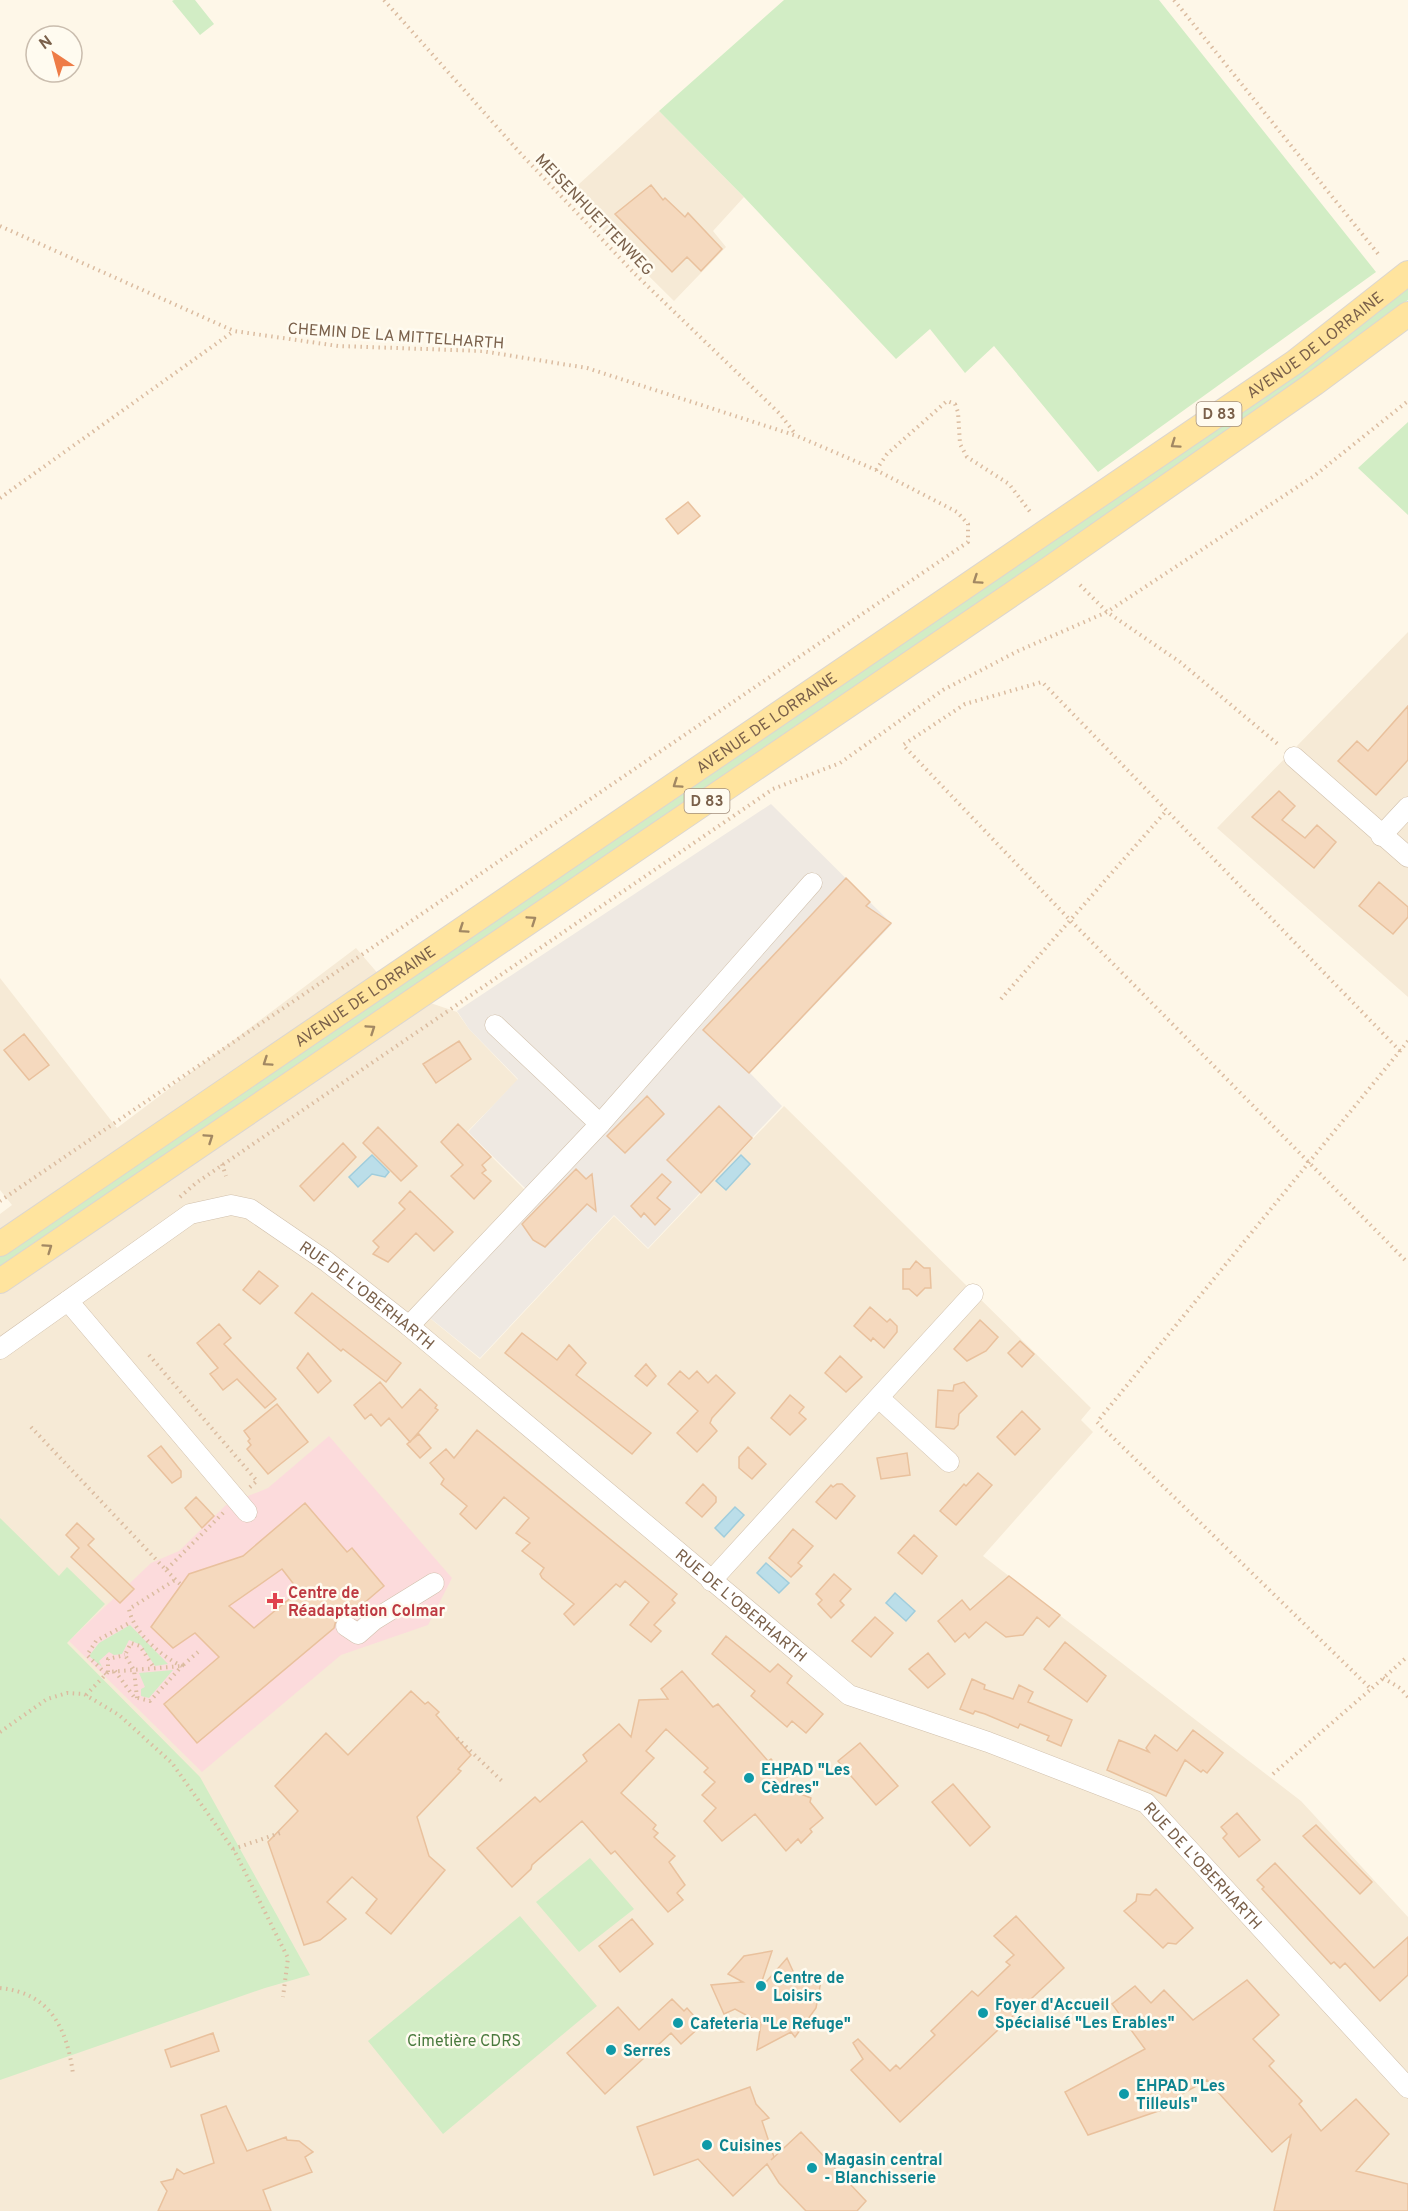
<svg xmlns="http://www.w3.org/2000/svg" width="1408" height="2211" font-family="Overpass,sans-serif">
	<rect width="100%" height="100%" fill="#fef7e8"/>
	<path fill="#f6ead6" d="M659,111L744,197L713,231L726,247L674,301L567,195Z
		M1408,632V997L1217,828Z
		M356,948L392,990L457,1012L469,1029L518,1080L467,1132L525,1190L415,1306L480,1359L614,1216L648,1249L784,1106L1091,1408L1081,1420L1093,1432L983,1556L1301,1801L1408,1917V2211H0V1214L12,1205L0,1190V978L117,1128Z"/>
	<path fill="#efe9e2" d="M771,804L892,924L750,1073L782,1106L648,1248L614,1215L480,1358L415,1306L527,1190L468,1132L518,1079L469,1029L457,1011Z"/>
	<path fill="#fcdbdc" d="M329,1436L452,1578L428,1625L341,1655L202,1772L69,1641L151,1563L179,1551L226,1505L268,1488Z"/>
	<path fill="#d2edc5" d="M174,0H195L214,24L200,35L172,1Z
		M784,0H1159L1376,272L1098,472L994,346L965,373L930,329L896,359L744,197L659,111Z
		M1408,284V300L1270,405L0,1268V1255Z
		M1408,422V515L1358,468Z
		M0,1518L59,1576L67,1567L105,1604L67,1643L200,1777L310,1975L265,1988L0,2080Z
		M130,1625L168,1664L155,1666L141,1645L129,1640L122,1654L114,1655L109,1652L99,1661L102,1667L89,1656L99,1643Z
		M173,1670L149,1698L141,1696V1689L145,1687L139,1673Z
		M590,1858L634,1909L579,1952L536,1902Z
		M520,1916L597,2006L443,2134L368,2041Z"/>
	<path fill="#bbdee9" stroke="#a0cddc" stroke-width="1.5" d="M372,1155L389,1172L385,1177L372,1174L358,1187L349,1177Z
		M741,1155L750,1164L726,1190L716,1181Z
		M735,1507L744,1515L724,1537L715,1528Z
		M766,1563L789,1583L779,1593L757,1573Z
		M895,1593L915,1611L906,1621L886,1603Z"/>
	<path fill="#f5d9be" stroke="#e9c19d" stroke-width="1.5" fill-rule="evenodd" d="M651,185L663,200L665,198L685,217L688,213L722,249L701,271L687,257L672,272L615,214Z
		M688,502L700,516L678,534L666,519Z
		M1408,706V760L1376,795L1338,761L1357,741L1368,751Z
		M1279,791L1295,806L1282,820L1305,838L1317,825L1336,842L1314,868L1252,817Z
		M846,878L870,902L866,906L891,923L749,1073L703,1030Z
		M1379,882L1408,907V917L1393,934L1359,906Z
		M24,1034L49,1065L29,1080L4,1050Z
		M459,1041L471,1059L436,1083L423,1064Z
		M647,1096L664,1114L625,1153L607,1136Z
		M719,1106L752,1138L701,1193L667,1160Z
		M458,1124L491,1157L482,1165L486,1170L482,1173L491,1181L474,1199L451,1176L463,1165L441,1142Z
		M378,1127L417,1166L401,1181L363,1143Z
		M343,1143L356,1157L314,1201L300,1186Z
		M576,1169L586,1179L592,1174L596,1211L587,1204L545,1247L533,1240L522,1224Z
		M662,1174L671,1182L657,1198L670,1209L655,1225L644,1213L641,1217L631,1206Z
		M410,1191L453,1232L434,1251L416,1233L388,1262L373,1254L379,1247L373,1241L405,1209L399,1203Z
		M916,1261L924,1268H930L931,1288H925L917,1296L909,1289H903V1269H910Z
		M259,1271L278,1286L260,1304L243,1290Z
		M312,1293L401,1363L386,1382L343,1349L341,1351L295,1313Z
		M870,1307L887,1322L890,1319L897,1326V1332L884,1348L873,1338L871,1341L854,1326Z
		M980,1320L998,1337L986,1351L967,1361L954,1349Z
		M219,1324L231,1338L224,1344L276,1399L265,1408L237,1379L223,1390L210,1374L218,1368L197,1343Z
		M522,1333L557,1360L569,1345L586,1363L576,1375L651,1433L632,1454L505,1353Z
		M1020,1341L1034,1354L1022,1367L1008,1353Z
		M308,1353L331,1381L318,1393L297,1368Z
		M840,1356L862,1377L846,1392L825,1373Z
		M646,1364L656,1376L647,1386L635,1376Z
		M680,1371L689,1379L697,1371L708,1383L716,1375L735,1393L712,1418L710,1423L717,1431L697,1452L677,1433L698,1411L668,1384Z
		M380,1382L402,1408L420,1389L437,1405L435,1408L438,1410L410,1442L389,1418L381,1426L371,1414L365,1419L354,1405Z
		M964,1382L977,1396L959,1414L958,1425L954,1429L936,1427L938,1390L953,1391L954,1385Z
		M790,1395L804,1407L799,1413L806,1419L790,1435L771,1418Z
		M277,1404L308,1442L268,1474L247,1449L251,1445L248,1441L250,1439L244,1431Z
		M1022,1411L1040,1429L1015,1455L997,1437Z
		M477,1430L677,1594L672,1600L675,1603L654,1625L661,1631L651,1642L630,1625L649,1602L625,1581L620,1587L616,1584L574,1625L564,1614L574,1604L542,1578L540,1574L544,1568L522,1551L530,1543L516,1533L529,1518L504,1497L476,1529L460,1514L467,1506L441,1484L444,1479L430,1463L446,1449L454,1458Z
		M419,1434L431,1448L420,1458L407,1444Z
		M161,1446L181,1471V1477L172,1483L148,1456Z
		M748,1447L766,1464L752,1479L739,1468V1457Z
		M907,1453L910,1475L881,1479L877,1458Z
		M978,1473L992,1485L956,1525L940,1511L964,1484L966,1486Z
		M703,1484L716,1497V1502L702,1517L686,1503Z
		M837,1484H842L855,1496L836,1519L816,1502L831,1485L833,1487Z
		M196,1497L214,1516L202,1528L185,1508Z
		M305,1503L347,1552L352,1548L384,1586L350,1615L340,1616L336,1620L334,1628L197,1743L164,1704L219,1657L195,1633L173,1648L151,1627L189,1574L243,1556ZM282,1569L299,1591L254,1628L229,1606Z
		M77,1523L94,1539L88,1545L134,1589L120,1603L71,1557L79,1548L66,1535Z
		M793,1529L813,1546L798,1563L802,1566L791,1577L769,1558Z
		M914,1535L937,1556L922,1574L898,1553Z
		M834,1574L851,1589L840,1601L844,1605L831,1618L818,1604L822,1600L816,1594Z
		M1009,1576L1060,1615L1049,1627L1037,1617L1023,1635L1006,1637L986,1622L969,1638L965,1633L955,1642L938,1621L962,1600L970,1610Z
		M875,1617L893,1633L871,1657L852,1641Z
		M726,1636L770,1672L778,1664L792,1676L787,1683L823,1714L806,1733L792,1721L787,1727L751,1696L755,1691L712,1654Z
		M1065,1642L1106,1676L1087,1702L1044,1669Z
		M928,1653L945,1674L928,1688L909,1669Z
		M682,1671L713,1707L718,1704L768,1761L771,1759L801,1794L811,1798L810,1802L823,1818L810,1829L812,1832L801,1843L798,1839L786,1851L755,1814L722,1841L704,1821L716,1808L702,1795L715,1782L704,1772L708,1768L666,1729L646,1751L654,1758L621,1793L656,1825L653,1829L658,1833L654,1837L675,1856L669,1862L685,1885L677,1893L683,1900L668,1912L615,1851L611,1854L582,1821L532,1865L531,1869L512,1887L477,1848L535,1797L540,1802L587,1761L583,1755L619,1724L631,1737L639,1700L668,1699L661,1689Z
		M972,1679L985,1685L984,1689L1013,1699L1019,1685L1033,1692L1028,1702L1072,1720L1061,1746L1047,1740L1049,1736L1020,1724L1018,1728L985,1714L975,1711L973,1714L960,1709Z
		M411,1691L425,1704L428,1702L439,1712L436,1715L471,1755L458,1769L461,1771L417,1817L429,1856L445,1870L391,1934L366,1913L377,1899L352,1877L327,1902L346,1919L320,1940L304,1945L268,1842L298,1811L275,1786L326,1733L348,1755Z
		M1193,1730L1223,1753L1207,1773L1203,1770L1201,1772L1185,1760L1166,1796L1107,1770L1119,1740L1149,1752L1146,1748L1155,1735L1177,1751Z
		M860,1743L898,1786L876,1805L838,1761Z
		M953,1784L990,1827L970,1846L932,1802Z
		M1237,1813L1260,1840L1239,1857L1223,1838L1227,1834L1221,1827Z
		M1316,1825L1372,1882L1360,1894L1303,1836Z
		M1275,1863L1374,1968L1408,1937V1975L1380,2001L1345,1963L1340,1968L1334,1962L1331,1964L1262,1889L1264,1887L1257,1880Z
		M1156,1889L1193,1928L1176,1944L1168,1943L1163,1948L1124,1911L1136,1901L1137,1894L1150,1895Z
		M1016,1916L1064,1968L900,2122L851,2070L863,2059L853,2043L858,2039L890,2071L896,2065L900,2069L935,2035L931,2031L972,1991L978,1996L1010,1965L1006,1962L1014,1955L994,1936Z
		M632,1919L653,1944L620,1972L599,1946Z
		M772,1951L759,1990L787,1958L798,1982L821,1981L816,2008L795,2037L791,2032L757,2050L761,2023L735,2009L724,2014L711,1985L743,1982L728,1974L744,1956Z
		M1247,1980L1279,2015L1253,2039L1274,2061L1269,2066L1302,2101L1299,2104L1321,2131L1356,2099L1389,2134L1356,2171L1408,2184V2211H1274L1291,2135L1272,2152L1207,2080L1173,2099L1176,2105L1088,2135L1065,2092L1145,2049L1112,2004L1135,1986L1151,2003L1164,1990L1193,2020Z
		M672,1999L684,2011L687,2008L702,2025L681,2044L671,2033L605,2094L567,2053L618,2007L639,2030Z
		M213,2033L219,2051L171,2067L165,2050Z
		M750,2087L756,2104L769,2118L762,2121L774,2157L771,2160L801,2132L866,2201L857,2211H806L779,2183L767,2164L733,2196L698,2159L654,2175L637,2127Z
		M226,2106L247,2151L286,2137L287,2140L299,2141L313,2152L305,2157L312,2172L263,2190L271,2211H158L167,2191L161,2182L173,2179L177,2169L184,2174L214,2163L201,2115Z"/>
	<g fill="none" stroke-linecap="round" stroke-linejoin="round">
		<defs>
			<g id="minor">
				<path d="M1294,757L1408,857"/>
				<path d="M1381,836L1408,807"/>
				<path d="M600,1124L812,883"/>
				<path d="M68,1301L247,1512"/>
				<path d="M409,1326L600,1124L495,1025"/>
				<path id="s1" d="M0,1349L190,1214L231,1205L250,1209L326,1261L409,1326L849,1695L988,1742L1146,1803L1408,2088"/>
				<path d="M879,1398L949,1462"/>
				<path d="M711,1581L973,1294"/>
				<path d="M346,1626L358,1634L374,1620L434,1583"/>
			</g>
			<g id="major">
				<path id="s2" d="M0,1244L1295,362L1408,273"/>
				<path d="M0,1281L1043,573L1315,383L1408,314"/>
			</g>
		</defs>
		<use href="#minor" stroke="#d1c0ac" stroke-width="21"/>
		<use href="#major" stroke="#dcd6d0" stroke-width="26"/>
		<path stroke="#dbbca0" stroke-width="4" stroke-dasharray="1.5 4.5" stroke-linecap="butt" d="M384,0L521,154L635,274L780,414L796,435
			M1174,0L1379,255
			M0,226L234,331L338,346L482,351L587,368L797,436L876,470L957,512L968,524V542L0,1201
			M876,470L887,454L947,401L955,404L958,412L960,444L967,457L1009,484L1031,513
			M0,498L234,331
			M1080,585L1107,612L1180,662L1280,746
			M1001,999L1167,810
			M1408,1041L1097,1422L1371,1689L1408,1656
			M1400,1051L1042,682L965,704L903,745L1069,919L1408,1263
			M222,1164L226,1176
			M180,1197L196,1183L773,789L840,763L943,690L1018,651L1107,612L1314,476L1408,401
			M149,1355L257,1481L249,1488
			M31,1427L166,1570L224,1512
			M166,1570L180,1584
			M115,1671L134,1697L150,1701L182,1666C162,1657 133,1632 129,1609L175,1580
			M108,1672V1659L125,1655
			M106,1674L87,1655L96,1641L131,1622
			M1383,1678L1400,1688L1408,1697
			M86,1695L108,1672L182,1666L198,1652
			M137,1698L134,1670L125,1655L131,1643L140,1646L154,1668
			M0,1732L47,1699L67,1693L84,1694L119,1715L172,1763L235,1852L288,1958L283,1997
			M457,1738L504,1783
			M1273,1774L1371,1689
			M233,1849L280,1833
			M0,1988C50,1993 67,2028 73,2074"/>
		<use href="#minor" stroke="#fff" stroke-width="20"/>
		<use href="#major" stroke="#ffe49e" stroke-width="24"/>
	</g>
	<defs><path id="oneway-chevron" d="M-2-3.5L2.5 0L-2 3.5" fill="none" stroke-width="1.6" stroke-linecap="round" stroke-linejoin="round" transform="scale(1.5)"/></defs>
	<g stroke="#a28863">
		<use href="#oneway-chevron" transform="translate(1175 444) rotate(145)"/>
		<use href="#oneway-chevron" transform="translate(977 580) rotate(146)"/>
		<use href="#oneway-chevron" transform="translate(677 784) rotate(146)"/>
		<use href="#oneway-chevron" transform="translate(532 920) rotate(-34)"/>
		<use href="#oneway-chevron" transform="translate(463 929) rotate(146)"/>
		<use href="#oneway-chevron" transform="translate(371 1029) rotate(-34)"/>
		<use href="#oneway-chevron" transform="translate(267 1062) rotate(146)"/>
		<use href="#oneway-chevron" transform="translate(209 1138) rotate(-34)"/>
		<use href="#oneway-chevron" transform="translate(48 1248) rotate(-35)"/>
	</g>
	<path fill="#e0444e" stroke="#fffbf0" stroke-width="2" d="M272 1592h6v6h6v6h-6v6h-6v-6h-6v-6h6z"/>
	<g fill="#0f9aa8" stroke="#fffbf0" stroke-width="2">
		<circle cx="749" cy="1778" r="6"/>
		<circle cx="761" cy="1986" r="6"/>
		<circle cx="983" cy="2013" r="6"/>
		<circle cx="678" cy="2023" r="6"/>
		<circle cx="611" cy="2050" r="6"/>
		<circle cx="1124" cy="2094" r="6"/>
		<circle cx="707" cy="2145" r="6"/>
		<circle cx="812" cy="2168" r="6"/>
	</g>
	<g text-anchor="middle" stroke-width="5" stroke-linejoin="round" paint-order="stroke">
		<g fill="#fffbf0" stroke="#a28e7c" stroke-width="1.5">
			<rect x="1196.5" y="402" width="45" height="24" rx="4.5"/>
			<rect x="684.5" y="789" width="45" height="24" rx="4.5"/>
		</g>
		<g font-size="15" font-weight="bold" fill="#7a604a">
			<text x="1219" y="419">D 83</text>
			<text x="707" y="806">D 83</text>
		</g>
		<g font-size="16" fill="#7a604a" stroke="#fffbf0">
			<text transform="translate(595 214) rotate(46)" y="6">MEISENHUETTENWEG</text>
			<text transform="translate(396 335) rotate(4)" y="6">CHEMIN DE LA MITTELHARTH</text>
			<text dy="6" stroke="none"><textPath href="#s2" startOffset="1593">AVENUE DE LORRAINE</textPath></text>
			<text dy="6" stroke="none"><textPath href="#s2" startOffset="927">AVENUE DE LORRAINE</textPath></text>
			<text dy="6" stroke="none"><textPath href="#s2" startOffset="441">AVENUE DE LORRAINE</textPath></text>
			<text dy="6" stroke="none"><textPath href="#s1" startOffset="440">RUE DE L'OBERHARTH</textPath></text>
			<text dy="6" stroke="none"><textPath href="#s1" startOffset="926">RUE DE L'OBERHARTH</textPath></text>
			<text dy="6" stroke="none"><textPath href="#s1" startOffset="1467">RUE DE L'OBERHARTH</textPath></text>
		</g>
		<g font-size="16" font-weight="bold" fill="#be3a42" stroke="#fffbf0" text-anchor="start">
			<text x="288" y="1598">Centre de<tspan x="288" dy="18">Réadaptation Colmar</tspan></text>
		</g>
		<g font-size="16" font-weight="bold" fill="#0d838f" stroke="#fffbf0" text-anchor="start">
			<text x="761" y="1775">EHPAD "Les<tspan x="761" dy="18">Cèdres"</tspan></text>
			<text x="773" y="1983">Centre de<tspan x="773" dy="18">Loisirs</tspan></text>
			<text x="995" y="2010">Foyer d'Accueil<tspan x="995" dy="18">Spécialisé "Les Erables"</tspan></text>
			<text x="690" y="2029">Cafeteria "Le Refuge"</text>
			<text x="623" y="2056">Serres</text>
			<text x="1136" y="2091">EHPAD "Les<tspan x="1136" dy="18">Tilleuls"</tspan></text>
			<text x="719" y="2151">Cuisines</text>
			<text x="824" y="2165">Magasin central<tspan x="824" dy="18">- Blanchisserie</tspan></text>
		</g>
		<g font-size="16" fill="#4a7a3e" stroke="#fffbf0">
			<text x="464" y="2046">Cimetière CDRS</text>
		</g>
	</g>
	<g transform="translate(54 54) rotate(324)"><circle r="28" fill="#fffbf0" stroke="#cabdae" stroke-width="1.5"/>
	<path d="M0-4.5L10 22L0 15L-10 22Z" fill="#ee7c47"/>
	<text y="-9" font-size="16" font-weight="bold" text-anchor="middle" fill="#7a604a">N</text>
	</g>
</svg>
